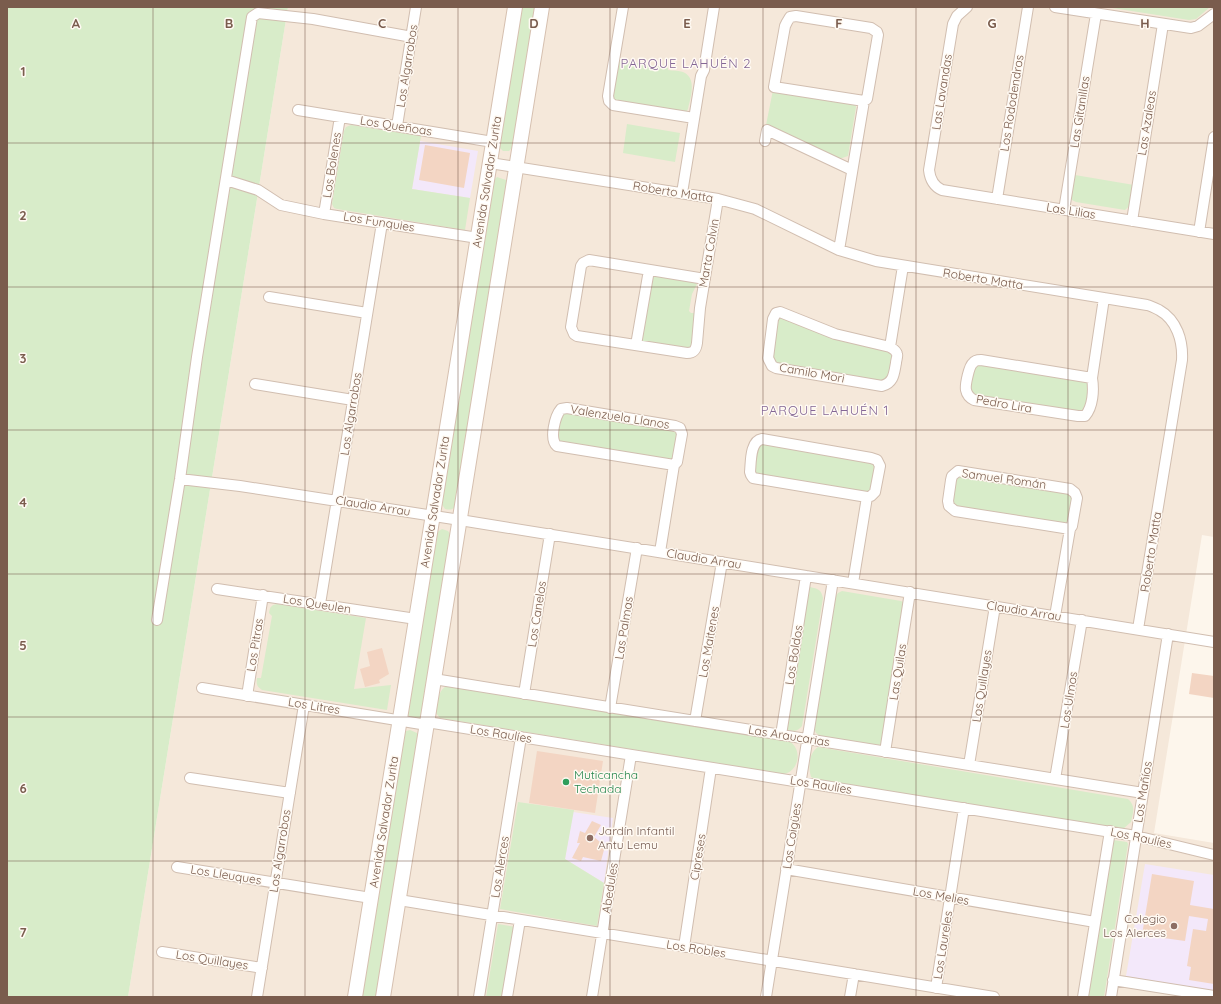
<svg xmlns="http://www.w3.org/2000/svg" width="1221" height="1004" font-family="Quicksand,sans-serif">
	<rect width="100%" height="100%" fill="#fdf6ec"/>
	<path fill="#f5e8da" d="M288,7H1214V537L1202,535L1154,833L1214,843V997H128Z"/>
	<path fill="#f3e8fa" d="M420,141L478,151L470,198L412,189Z
		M573,812L613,818L604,883L565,859Z
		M1145,864L1214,875V991L1126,976Z"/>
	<path fill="#d8ecc9" d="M7,7H288L128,997H7Z
		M521,7H536L513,147L509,151H503L499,147Z
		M1106,7H1210L1196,19L1189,20Z
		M618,60L668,68V70C673,71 680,70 685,73C697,80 690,99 688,109L686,112L614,101L612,100Z
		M773,90L855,103L856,107L848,156L839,159L766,125Z
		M627,124L680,133L675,162L623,153Z
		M351,125L421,136L412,189L470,198L465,230L337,209L334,208L332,204L344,131L346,127Z
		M1075,175L1134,185C1132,194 1133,205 1125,210L1076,202L1072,200L1071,197Z
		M497,177L506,180L507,183L455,506C453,510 450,510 445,509L441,503L493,181Z
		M655,275L694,282L697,284L692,294L689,311L691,313H695L693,345L690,350L642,342L641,336L653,276Z
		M781,316L890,350L894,355L891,374L883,382L775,364L772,356L778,320Z
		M976,364L1086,381L1090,386L1086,408L1083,412L973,395L969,391L973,367Z
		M563,412L676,431L678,434L672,460L560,444L556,439L560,416Z
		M760,443L871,460L876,465L872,488L868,493L755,474C753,466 755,450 760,443Z
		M958,475L1069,492L1073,496L1067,523L1064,524L956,508L952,501L955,479Z
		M442,529L448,531L451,535L422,715L420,718H413L407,715L436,533Z
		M810,587C818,589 821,589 823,598L802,726C797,732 794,731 787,730L808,588Z
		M842,591L901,601L905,603L882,744L879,745L820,736L816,733L814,728L836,596L838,593Z
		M277,604L366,618L354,689L391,685L387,710L262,690C257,687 256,684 257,678H261L272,616L269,613C270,607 271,605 277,604Z
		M447,686L789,741C803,749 799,771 784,774L440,718L436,713C438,704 437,690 447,686Z
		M410,730L417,733L418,736L376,997H361L404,733L406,731Z
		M818,747L1128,799C1136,806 1133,812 1131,822L1123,829L816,779L811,777C808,766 809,753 818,747Z
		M518,802L574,810L565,859L604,883L597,926L500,909Z
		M1113,840L1127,842L1128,844L1104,997H1086Z
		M498,924L516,927L504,997H486Z"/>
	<path fill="#f3d5c3" d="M425,145L470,153L464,188L419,180Z
		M382,648L389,674L379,680L380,683L365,687L360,669L370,666L367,652Z
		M1192,673L1214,676V698L1189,694Z
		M537,751L603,761L595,813L529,803Z
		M592,821L601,825L594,837L605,846L601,861L583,857L581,861L572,858L580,843H577L580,831L585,833Z
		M1152,874L1194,881L1190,905L1214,909V984L1189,980L1191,967L1187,966L1193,929L1206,931L1208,919L1189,916L1185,941L1142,935Z"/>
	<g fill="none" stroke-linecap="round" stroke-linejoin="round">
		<defs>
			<path id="street" d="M623,7L608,96L609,101L613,105L694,118
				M967,7L957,16L953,24L929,170C930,179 933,186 942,190L1214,234
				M1055,7L1191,28L1198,26L1214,14
				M298,110L493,142
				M397,126L416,7
				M765,141L767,130L852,170
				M490,163L718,199L755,209L839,250L876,261L1147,305C1151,306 1155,308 1159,310C1177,320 1183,341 1182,360L1138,629
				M226,180L258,190L281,205L324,214L478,238
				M682,193L701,76L704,70L714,7
				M997,199L1028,7
				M1064,210L1096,14
				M324,214L340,117
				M1132,221L1163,24
				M1199,232L1214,137
				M839,250L864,101L867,99L878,35L877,32L871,28L796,16L790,17L787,22L785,26L774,87L864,101
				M705,279L589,260L583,263L581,266L571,327L574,334L577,336L687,353C694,353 696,350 697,343L700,308L718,199
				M269,297L367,313
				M780,312L835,334L890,347C893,349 896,350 897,354C898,356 896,360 896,363C894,373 894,383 882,386L776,368L772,366L768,358L773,319L776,313Z
				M636,345L649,270
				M890,347L903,266
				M1092,378L981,360C978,360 975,360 973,363C969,366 965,385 966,390C967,395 970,398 974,400L1078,416H1085C1093,407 1094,390 1092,378L1104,298
				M255,384L353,400
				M762,439L871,458L877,460L880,466L875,492L871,496L867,497L753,478L751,475L750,472C751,462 750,441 762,439Z
				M958,471L1070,489L1075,493L1077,498L1072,526L1070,529L955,511L949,506L948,501L951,480L952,476Z
				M180,479L240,486L460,520L1214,642
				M660,552L674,465L677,462L682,434L680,428L675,426L567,408L561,409C555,416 549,439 557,446L674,465
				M853,583L867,497
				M217,589L416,619
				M320,604L382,223
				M1055,616L1070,529
				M157,620L180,479L197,357L252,17L258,13L313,19L412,37
				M434,679L1143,793
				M202,688L427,725
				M524,694L550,534
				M247,696L263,595
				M610,708L637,548
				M695,721L722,562
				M427,722L1136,836L1214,855
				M781,735L806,576
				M885,752L910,592
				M969,765L995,606
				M190,778L290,793
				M1055,779L1082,620
				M177,867L371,898
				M786,869L1095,922
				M399,900L994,997
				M684,947L711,768
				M162,952L262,968
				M1113,980L1214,996
				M936,988L964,808
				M257,997L304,705
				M479,997L521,737
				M507,997L520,920
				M592,997L631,755
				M766,997L833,580
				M850,997L854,974
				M1083,997L1110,831
				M1111,997L1168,634"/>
			<path id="secondary" d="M355,997L515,7
				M383,997L542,7"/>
		</defs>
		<use href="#street" stroke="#d1beb0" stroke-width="12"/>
		<use href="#secondary" stroke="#d6c0b0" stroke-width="16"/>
		<use href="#street" stroke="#fff" stroke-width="10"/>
		<use href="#secondary" stroke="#fff" stroke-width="14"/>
	</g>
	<path fill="none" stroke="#7a5c4d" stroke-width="1" stroke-opacity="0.55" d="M153,7V997M305,7V997M458,7V997M610,7V997M763,7V997M916,7V997M1068,7V997M7,143H1214M7,287H1214M7,430H1214M7,574H1214M7,717H1214M7,861H1214"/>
	<circle fill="#2e9e5b" stroke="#fffaf3" stroke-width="1.5" cx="566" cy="782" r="4"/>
	<g fill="#8d6e63" stroke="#fffaf3" stroke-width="1.5">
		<circle cx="590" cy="838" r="4"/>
		<circle cx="1174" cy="926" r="4"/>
	</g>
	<g text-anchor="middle" stroke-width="3" stroke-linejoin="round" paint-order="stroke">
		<g font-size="12" fill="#7a5c4d" stroke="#fffaf3">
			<text transform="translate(407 66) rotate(-81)" y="4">Los Algarrobos</text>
			<text transform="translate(942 92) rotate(-81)" y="4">Las Lavandas</text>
			<text transform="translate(1012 103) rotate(-81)" y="4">Los Rododendros</text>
			<text transform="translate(1080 112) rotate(-81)" y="4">Las Gitanillas</text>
			<text transform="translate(1147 123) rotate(-81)" y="4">Las Azaleas</text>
			<text transform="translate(396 126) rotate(9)" y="4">Los Queñoas</text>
			<text transform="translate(332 165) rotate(-81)" y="4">Los Bolenes</text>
			<text transform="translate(487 182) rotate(-81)" y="4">Avenida Salvador Zurita</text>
			<text transform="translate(673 192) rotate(9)" y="4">Roberto Matta</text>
			<text transform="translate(1071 211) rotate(9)" y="4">Las Lilias</text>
			<text transform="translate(379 222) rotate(9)" y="4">Los Funquies</text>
			<text transform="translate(709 253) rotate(-80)" y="4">Marta Colvin</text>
			<text transform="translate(983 279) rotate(9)" y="4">Roberto Matta</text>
			<text transform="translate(812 373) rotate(10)" y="4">Camilo Mori</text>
			<text transform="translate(1004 404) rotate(10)" y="4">Pedro Lira</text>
			<text transform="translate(351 414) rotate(-81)" y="4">Los Algarrobos</text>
			<text transform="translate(620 417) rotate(9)" y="4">Valenzuela Llanos</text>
			<text transform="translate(1004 479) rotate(8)" y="4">Samuel Román</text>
			<text transform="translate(435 502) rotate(-81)" y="4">Avenida Salvador Zurita</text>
			<text transform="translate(373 506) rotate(9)" y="4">Claudio Arrau</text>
			<text transform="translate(1151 552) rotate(-81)" y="4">Roberto Matta</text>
			<text transform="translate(704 559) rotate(9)" y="4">Claudio Arrau</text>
			<text transform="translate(317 604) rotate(9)" y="4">Los Queulen</text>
			<text transform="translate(1024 611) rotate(9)" y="4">Claudio Arrau</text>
			<text transform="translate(537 614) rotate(-81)" y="4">Los Canelos</text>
			<text transform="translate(624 628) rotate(-81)" y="4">Las Palmas</text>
			<text transform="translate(709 642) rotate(-80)" y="4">Los Maitenes</text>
			<text transform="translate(255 645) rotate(-81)" y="4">Los Pitras</text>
			<text transform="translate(794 655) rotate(-81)" y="4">Los Boldos</text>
			<text transform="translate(898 672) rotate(-81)" y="4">Las Quilas</text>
			<text transform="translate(982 686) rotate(-81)" y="4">Los Quillayes</text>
			<text transform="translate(1069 700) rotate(-81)" y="4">Los Ulmos</text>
			<text transform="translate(314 706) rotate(9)" y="4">Los Litres</text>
			<text transform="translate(501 734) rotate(9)" y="4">Los Raulíes</text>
			<text transform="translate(789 736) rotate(9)" y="4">Las Araucarias</text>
			<text transform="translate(821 785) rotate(9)" y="4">Los Raulíes</text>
			<text transform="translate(1143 792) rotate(-81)" y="4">Los Mañíos</text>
			<text transform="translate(384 822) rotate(-81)" y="4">Avenida Salvador Zurita</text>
			<text transform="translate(792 836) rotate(-81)" y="4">Los Coigües</text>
			<text transform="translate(1141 838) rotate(12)" y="4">Los Raulíes</text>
			<text transform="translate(280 851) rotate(-81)" y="4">Los Algarrobos</text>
			<text transform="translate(698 857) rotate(-81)" y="4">Cipreses</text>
			<text transform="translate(500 867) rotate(-81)" y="4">Los Alerces</text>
			<text transform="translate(226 875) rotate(9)" y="4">Los Lleuques</text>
			<text transform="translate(610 888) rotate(-81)" y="4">Abedules</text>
			<text transform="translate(941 896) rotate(10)" y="4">Los Melies</text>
			<text transform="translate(943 945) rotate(-81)" y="4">Los Laureles</text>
			<text transform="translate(696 949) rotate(9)" y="4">Los Robles</text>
			<text transform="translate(212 960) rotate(9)" y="4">Los Quillayes</text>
		</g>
		<g font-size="12" fill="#27864d" stroke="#fffaf3" text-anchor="start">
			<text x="574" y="779">Muticancha<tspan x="574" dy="14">Techada</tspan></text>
		</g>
		<g font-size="12" fill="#785e54" stroke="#fffaf3" text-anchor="start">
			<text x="598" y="835">Jardín Infantil<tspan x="598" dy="14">Antu Lemu</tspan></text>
			<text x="1166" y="923" text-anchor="end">Colegio<tspan x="1166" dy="14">Los Alerces</tspan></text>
		</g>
		<g font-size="13" letter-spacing="1" fill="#846695" stroke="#fffaf3">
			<text x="686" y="68">PARQUE LAHUÉN 2</text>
			<text x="825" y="415">PARQUE LAHUÉN 1</text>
		</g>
	</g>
	<g font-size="13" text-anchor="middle" font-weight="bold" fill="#7a5c4d" stroke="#fffaf3" stroke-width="3" stroke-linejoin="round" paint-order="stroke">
		<text x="76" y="28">A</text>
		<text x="229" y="28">B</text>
		<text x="382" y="28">C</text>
		<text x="534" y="28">D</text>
		<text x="687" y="28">E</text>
		<text x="839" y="28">F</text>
		<text x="992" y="28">G</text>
		<text x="1145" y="28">H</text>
		<text x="23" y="76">1</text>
		<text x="23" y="220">2</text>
		<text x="23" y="363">3</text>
		<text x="23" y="507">4</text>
		<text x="23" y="650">5</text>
		<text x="23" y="793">6</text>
		<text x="23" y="937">7</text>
	</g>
	<rect width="1221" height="1004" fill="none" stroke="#7a5c4d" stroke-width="16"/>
</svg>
